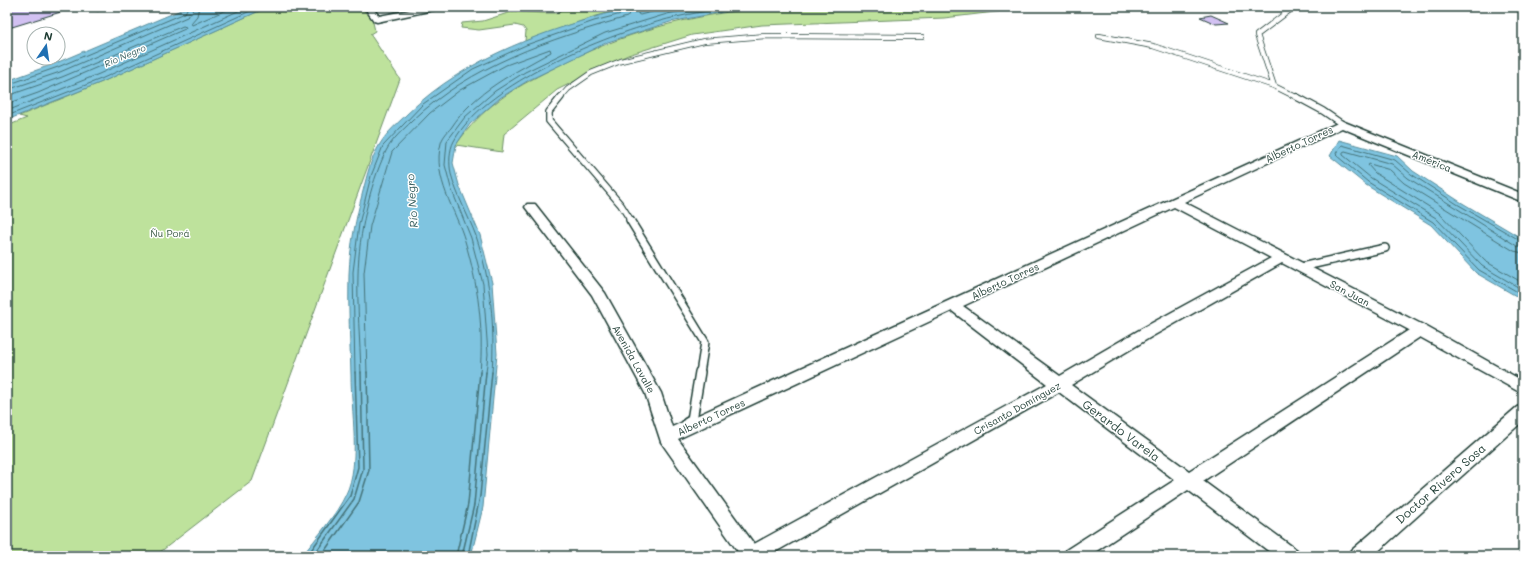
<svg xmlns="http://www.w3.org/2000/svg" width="1530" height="563" font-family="Mali,sans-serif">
	<rect width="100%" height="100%" fill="#fff"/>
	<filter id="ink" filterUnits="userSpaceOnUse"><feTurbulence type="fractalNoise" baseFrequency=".025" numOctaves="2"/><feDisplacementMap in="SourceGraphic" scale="8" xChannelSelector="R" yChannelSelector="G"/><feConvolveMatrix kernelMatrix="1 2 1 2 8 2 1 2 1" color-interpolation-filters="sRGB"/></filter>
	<g filter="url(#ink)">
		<path fill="#bee29c" stroke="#6e9068" d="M268,7H380L363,10L372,18L375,31L370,34L400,79L252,481L155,556H7V126L27,118L19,116L102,82Z
			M566,7H630L593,17L525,41L526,31L523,27L515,25L479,30L461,28L462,23L483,21L514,11L542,13H557Z
			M766,7H1038L944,18L762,25L692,35L628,55L557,90L504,134L502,152L456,145C482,107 512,89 552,69C623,32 687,16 766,7Z"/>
		<path fill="#7fc4e0" stroke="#598e9b" d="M188,7H268L102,82L7,120V81L56,63Z
			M630,7H779L728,11L670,22L608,42L529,80L500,98L470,124L456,145L453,163L459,185L480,235L492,283L497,354L483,507L471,556H302C316,538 337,514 346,494C361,464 351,409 351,375C350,342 348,307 349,274C350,246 356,218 363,191C367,175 371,158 380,144C387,132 398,123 407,114C468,55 550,29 630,7Z
			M1339,140L1397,156L1413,171L1459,201L1523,239V300L1476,273L1431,225L1366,185L1330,156Z"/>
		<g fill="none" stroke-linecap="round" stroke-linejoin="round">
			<path stroke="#457379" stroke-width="1" d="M199,7L197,16L191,23L192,25L233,7
				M639,7L638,14L640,15L671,7
				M7,85L58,67L185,13L188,7
				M7,90L60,72L187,17L192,13L193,7
				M7,96L62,77L183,26L186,27L185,29L38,93L7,104
				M7,111L99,74L247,7
				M7,116L101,79L259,7
				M1523,242L1457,204L1411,174L1395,160L1342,145L1336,153L1337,156L1368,182L1433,222L1479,270L1523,295
				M1523,247L1517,246L1408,178L1392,164L1345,151L1343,152V155L1371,178L1436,218L1482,266L1523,290
				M1523,253L1514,251L1404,183L1390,170L1370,164L1368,165L1375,173L1439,213L1485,261L1523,283
				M355,373L353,272L359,224L371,176L383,146L423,104L473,69L526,45L594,21L625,13L628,7
				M361,373C360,340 357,307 358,274C359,233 369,187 386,151C392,139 403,130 412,121C471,65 550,39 627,17L633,7
				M367,373L364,273L370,226L392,152L430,113L460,90L506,65L550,49L551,52C514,73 475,91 451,128C447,132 442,138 441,143C432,178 456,210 465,241C478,284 484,329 480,373
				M486,373L488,354L483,284L471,238L451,188L445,165L447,141L465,117L495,91L525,72L605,33L667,14L702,7
				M492,373C495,327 491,280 476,236C468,215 457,196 451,174C449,164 449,150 454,141C483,87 590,42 647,25C674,16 702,12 730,7"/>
			<path stroke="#457379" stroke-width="1.5" d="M307,556L350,496L358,467L355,372
				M313,556L354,499L363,469L361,372
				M321,556L359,502L369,470L367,372
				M456,556L468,504L480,372
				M462,556L474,505L486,372
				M468,556L480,496L492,372"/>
		</g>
		<path fill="#d2c1f2" stroke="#1f3d34" d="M7,7H77L12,27L7,26Z
			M78,7H110L98,11Z
			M1211,15L1229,23L1216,24L1200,17Z"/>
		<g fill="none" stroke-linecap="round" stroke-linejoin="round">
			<defs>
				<path id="service-far3" d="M1294,7L1257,35L1274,86L1298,98
					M1099,36L1153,46L1274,86
					M560,98L568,89L591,73L621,61L704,41L766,36L922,37"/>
				<path id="service-far2" d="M561,97L549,112V121L621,205L631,221
					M1297,97L1323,111L1342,124"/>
				<path id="service-far1" d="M630,220L705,342L700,373
					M1301,267L1385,248"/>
				<path id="service" d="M687,423L692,420L700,372"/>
				<path id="minor" d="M364,7H372L379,16L425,7H442L438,9L377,22L374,21Z
					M1342,121L1523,194V202L1342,128L1184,202L1425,326L1523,381V394L1420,337L1203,481L1297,550L1300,556H1275L1188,490L1089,556H1063L1066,550L1175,480L1059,392L768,556H741L661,442L645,393L592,295L525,207L527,204H535L605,293L661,393L672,427ZM1174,207L1271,258L1141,329L1060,376L963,306ZM1282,263L1409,330L1189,471L1071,385L1151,337ZM952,311L1047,384L754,544L678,439Z
					M1523,405V421L1373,556H1349L1352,550L1517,407Z"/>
			</defs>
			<use href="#service-far3" stroke="#1f3d34" stroke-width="6"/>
			<use href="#service-far2" stroke="#1f3d34" stroke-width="8"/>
			<use href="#service-far1" stroke="#1f3d34" stroke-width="10"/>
			<use href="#service" stroke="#1f3d34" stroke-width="12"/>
			<use href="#minor" stroke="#1f3d34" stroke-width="3"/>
			<use href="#service-far3" stroke="#fff" stroke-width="4.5"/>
			<use href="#service-far2" stroke="#fff" stroke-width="5.5"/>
			<use href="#service-far1" stroke="#fff" stroke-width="7"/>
			<use href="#service" stroke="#fff" stroke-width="9"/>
			<use href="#minor" fill="#fff" fill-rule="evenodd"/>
		</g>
	</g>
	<g text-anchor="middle" stroke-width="3" stroke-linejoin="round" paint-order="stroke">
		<g font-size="9" font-style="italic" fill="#375f5f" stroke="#fff">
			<text transform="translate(125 56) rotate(-23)" y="3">Río Negro</text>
		</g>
		<g font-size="10" fill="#1f3d34" stroke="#fff">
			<text transform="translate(1299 144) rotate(-25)" y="4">Alberto Torres</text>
			<text transform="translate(1432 161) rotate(22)" y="4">América</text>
			<text transform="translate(1005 281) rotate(-25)" y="4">Alberto Torres</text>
			<text transform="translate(1350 293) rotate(28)" y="4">San Juan</text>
			<text transform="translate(634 359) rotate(61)" y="4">Avenida Lavalle</text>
			<text transform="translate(1017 408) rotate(-29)" y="4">Crisanto Domínguez</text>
			<text transform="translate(711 417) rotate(-25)" y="4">Alberto Torres</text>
		</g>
		<g font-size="10" fill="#3f5e49" stroke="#fff">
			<text x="170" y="237">Ñu Porá</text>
		</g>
		<g font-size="11" font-style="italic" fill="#375f5f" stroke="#fff">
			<text transform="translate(412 201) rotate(-94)" y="4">Río Negro</text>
		</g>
		<g font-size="12" fill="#1f3d34" stroke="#fff">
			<text transform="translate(1121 431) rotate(37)" y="4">Gerardo Varela</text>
			<text transform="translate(1441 484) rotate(-41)" y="4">Doctor Rivero Sosa</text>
		</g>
	</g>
	<rect width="1530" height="563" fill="none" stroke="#fff" stroke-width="24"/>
	<rect x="12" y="12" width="1506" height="539" fill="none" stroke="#1f3d34" stroke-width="1.5" filter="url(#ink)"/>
	<g transform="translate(46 46) rotate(13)"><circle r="19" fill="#ffffff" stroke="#a5b1ae"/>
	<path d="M0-3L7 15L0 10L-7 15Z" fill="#1f6fb2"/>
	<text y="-6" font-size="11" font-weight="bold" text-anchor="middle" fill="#1f3d34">N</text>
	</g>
</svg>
